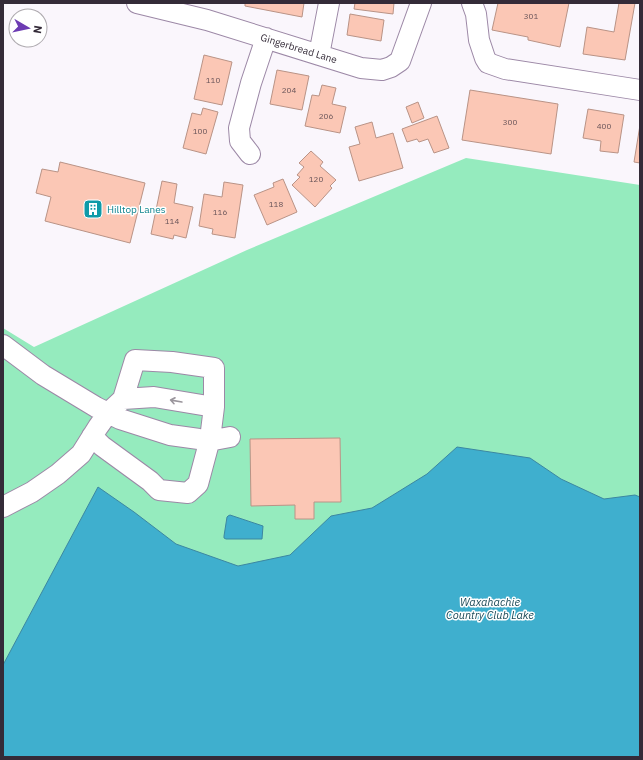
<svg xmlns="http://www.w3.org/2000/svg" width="643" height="760" font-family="'IBM Plex Sans',sans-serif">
	<rect width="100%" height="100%" fill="#faf6fc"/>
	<path fill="#95ebbe" d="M466,158L640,185V757H3V328L34,347L247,250Z"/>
	<path fill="#3fafce" stroke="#3c87a1" d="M457,447L530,458L561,479L604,499L635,495L640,497V757H3V665L98,487L134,512L176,544L238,566L290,555L331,516L372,508L427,474Z
		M230,515L263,526L262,539H226L224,538V536L227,517L228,516Z"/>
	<path fill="#fbc7b5" stroke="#b99386" d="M245,3H304L302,17L245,6Z
		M355,3H394L393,14L354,9Z
		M498,3H569L560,47L528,40V37L492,30Z
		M619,3H635L625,60L583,54L587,27L614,32Z
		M350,14L384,20L381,41L347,35Z
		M204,55L232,62L222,105L194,99Z
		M277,70L309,76L302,110L270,104Z
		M322,85L336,88L332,104L346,107L340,133L305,126L312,95L319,96Z
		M470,90L558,104L551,154L462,140Z
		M418,102L424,118L412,123L406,107Z
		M203,108L218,112L206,154L183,148L192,113L201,115Z
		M588,109L624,115L618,153L600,151L601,141L583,138Z
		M437,116L449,148L434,153L428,139L419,142L417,139L407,142L402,129Z
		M372,122L376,138L393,133L403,168L359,181L349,147L360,144L355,127Z
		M640,125V163L634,162Z
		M311,151L323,162L320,166L336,180L330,186L332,188L315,207L292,185L300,177L297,175L304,167L299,163Z
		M60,162L145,183L130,243L45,221L51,197L36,193L42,169L58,172Z
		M283,179L297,212L267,225L254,195L274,187L273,183Z
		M162,181L177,184L174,203L193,207L186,238L174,235L173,239L151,234Z
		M224,182L243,185L235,238L212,234L213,229L199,226L204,194L222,197Z
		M340,438L341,502H314V519H295V505L251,506L250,439Z"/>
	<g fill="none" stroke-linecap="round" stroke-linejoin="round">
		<defs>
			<path id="minor" d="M137,3L207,20L361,68L382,70L391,67L400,61L421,3
				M472,3L476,14L479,40L485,58L488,63L505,69L640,90
				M319,55L329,3
				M250,154L240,141L239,128L251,83L266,38
				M3,345L43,375L96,407L120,419L170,435L199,439L214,440L230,437
				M123,399L154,397L214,407
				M3,507L32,492L58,474L81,454L98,427L108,413L123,399L135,360L172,362L214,368V407L210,439L198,484L188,493L159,490L150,481L102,446L92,436"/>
		</defs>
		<use href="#minor" stroke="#9c88a6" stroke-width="22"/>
		<use href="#minor" stroke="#fff" stroke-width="20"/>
	</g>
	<defs><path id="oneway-shaft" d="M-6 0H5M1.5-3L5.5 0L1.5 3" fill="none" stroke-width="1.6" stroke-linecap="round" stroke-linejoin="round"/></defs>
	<use stroke="#9a959c" href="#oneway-shaft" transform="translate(176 401) rotate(-170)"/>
	<defs>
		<symbol id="building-square" viewBox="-11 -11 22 22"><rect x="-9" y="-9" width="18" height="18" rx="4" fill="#0f9aa8" stroke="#fff"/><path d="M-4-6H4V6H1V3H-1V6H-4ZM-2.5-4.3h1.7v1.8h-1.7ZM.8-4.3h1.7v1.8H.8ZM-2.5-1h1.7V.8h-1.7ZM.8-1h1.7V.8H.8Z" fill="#fff"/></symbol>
	</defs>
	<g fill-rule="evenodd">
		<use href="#building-square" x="82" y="198" width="22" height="22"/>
	</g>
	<g text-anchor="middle" stroke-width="3" stroke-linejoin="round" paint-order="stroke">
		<g font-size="8" fill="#665257">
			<text x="531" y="19">301</text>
			<text x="213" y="83">110</text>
			<text x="289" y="93">204</text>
			<text x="326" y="119">206</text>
			<text x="510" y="125">300</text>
			<text x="604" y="129">400</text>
			<text x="200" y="134">100</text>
			<text x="316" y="182">120</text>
			<text x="276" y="207">118</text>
			<text x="220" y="215">116</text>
			<text x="172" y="224">114</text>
		</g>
		<g font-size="10" fill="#342b38" stroke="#fff">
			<text transform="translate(299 48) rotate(17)" y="4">Gingerbread Lane</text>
		</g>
		<g font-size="10" fill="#0d838f" stroke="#fff" text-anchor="start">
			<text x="107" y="213">Hilltop Lanes</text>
		</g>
		<g font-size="11" font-style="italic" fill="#1a4957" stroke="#fff">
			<text x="490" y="606">Waxahachie<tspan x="490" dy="13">Country Club Lake</tspan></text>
		</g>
	</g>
	<rect width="643" height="760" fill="none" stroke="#342b38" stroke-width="8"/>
	<g transform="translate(28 28) rotate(99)"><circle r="19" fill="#ffffff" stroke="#aeaaaf"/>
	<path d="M0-3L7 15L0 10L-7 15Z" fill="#6d3cb3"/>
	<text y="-6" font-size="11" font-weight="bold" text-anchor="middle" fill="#342b38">N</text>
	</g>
</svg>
